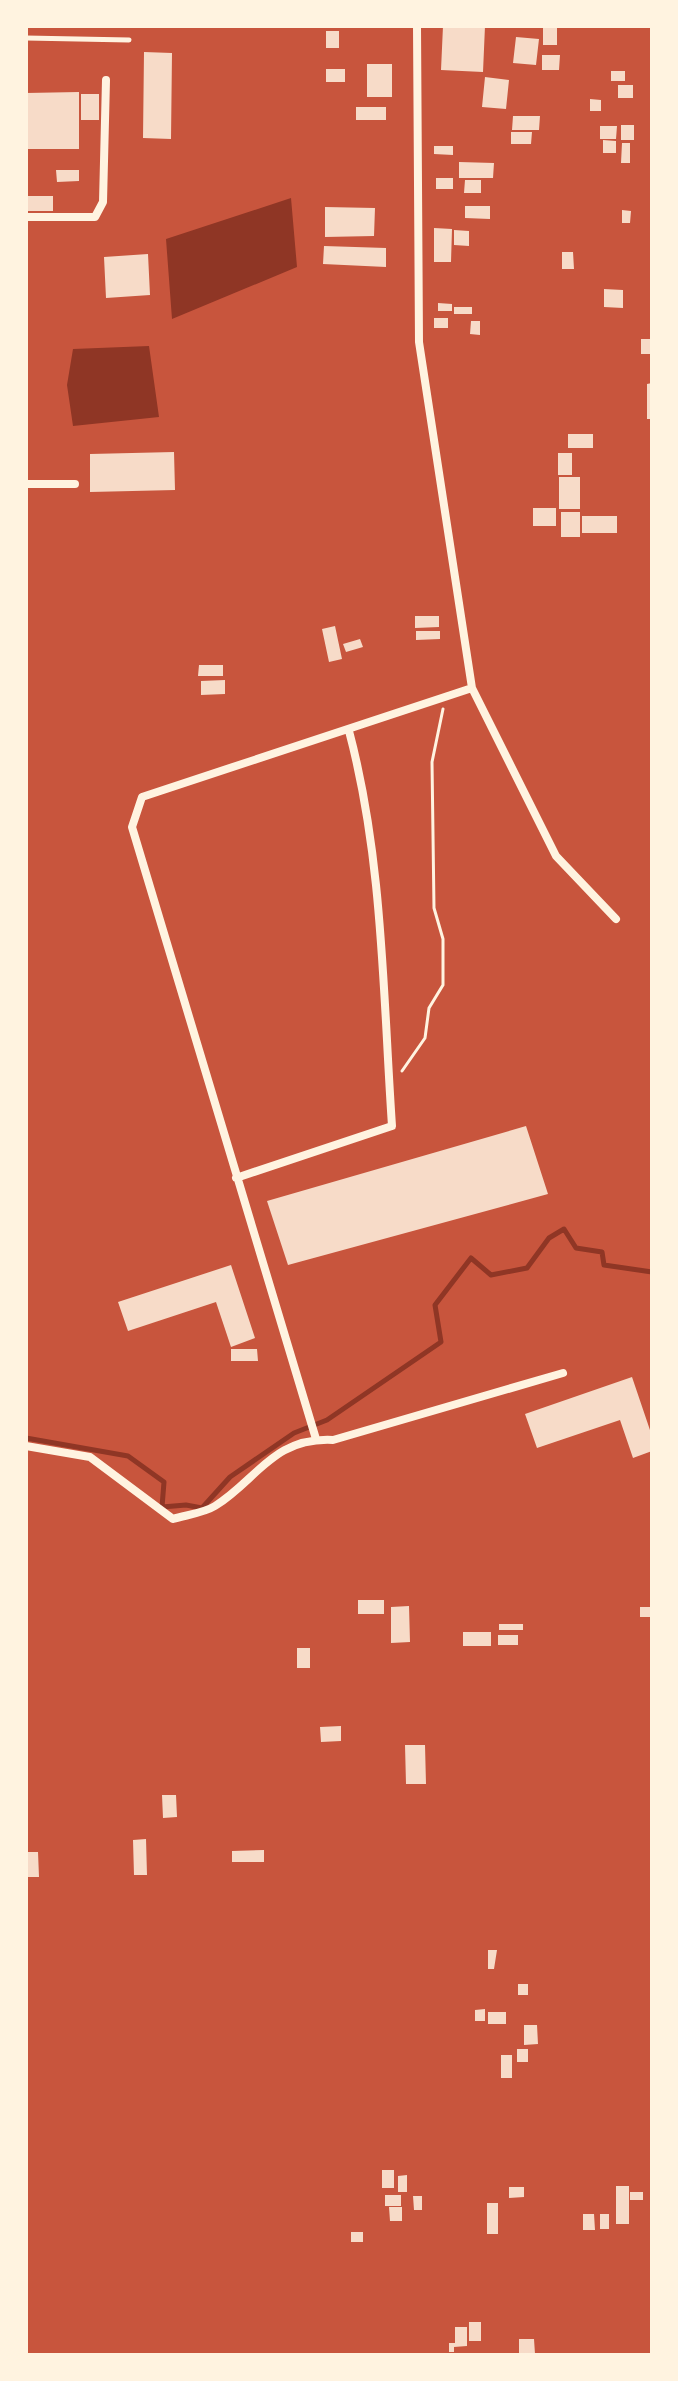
<svg xmlns="http://www.w3.org/2000/svg" width="678" height="2381" font-family="'PT Sans',sans-serif">
	<rect width="100%" height="100%" fill="#c8553d"/>
	<path fill="#8f3625" d="M291,198L297,267L172,319L166,239Z
		M149,346L159,417L73,426L67,385L73,349Z"/>
	<g fill="none" stroke-linecap="round" stroke-linejoin="round">
		<path stroke="#8f3625" stroke-width="5" d="M26,1438L128,1456L164,1482L162,1507L186,1505L202,1508L230,1477L294,1433L327,1420L441,1342L435,1305L471,1258L491,1275L527,1268L549,1238L564,1229L576,1248L602,1252L604,1265L652,1272"/>
	</g>
	<path fill="#f7dbc8" d="M443,26H485L483,72L441,70Z
		M543,26H557V45H543Z
		M326,31H339V48H326Z
		M516,37L539,39L536,65L513,63Z
		M144,52L172,53L171,139L143,138Z
		M542,55H560L559,70H542Z
		M367,64H392V97H367Z
		M326,69H345V82H326Z
		M611,71H625V81H611Z
		M485,77L509,80L506,109L482,107Z
		M618,85H633V98H618Z
		M79,92V149H26V93Z
		M81,94H99V120H81Z
		M590,99L601,100V111H590Z
		M356,107H386V120H356Z
		M513,116H540L539,130H512Z
		M621,125H634V140H621Z
		M600,126H617L616,139H600Z
		M511,132H532L531,144H511Z
		M603,140L616,141V153H603Z
		M622,143H630V163H621Z
		M434,146H453V155L434,154Z
		M459,162L494,163L493,178H459Z
		M56,170H79V181L57,182Z
		M436,178H453V189H436Z
		M465,180H481V193H464Z
		M27,196H53V211H27Z
		M465,206H490V219L465,218Z
		M325,207L375,208L374,236L325,237Z
		M622,210L631,211L630,223H622Z
		M434,228L452,229L451,262H434Z
		M454,230L469,231V246L454,245Z
		M324,246L386,248V267L323,264Z
		M562,252H573L574,269H562Z
		M148,254L150,295L106,298L104,257Z
		M604,289L623,290V308L604,307Z
		M438,303L452,304V311H438Z
		M454,307H472V314H454Z
		M434,318H448V328H434Z
		M471,321H480V335L470,334Z
		M641,339H652V354H641Z
		M652,383V419H647V384Z
		M568,434H593V448H568Z
		M174,452L175,490L90,492V454Z
		M558,453H572V475H558Z
		M559,477H580V509H559Z
		M533,508H556V526H533Z
		M561,512H580V537H561Z
		M582,516H617V533H582Z
		M415,616H439V627L415,628Z
		M335,626L342,659L329,662L322,629Z
		M416,631H440V639L416,640Z
		M360,639L363,647L346,652L343,644Z
		M199,665H223V676H198Z
		M225,680V694L201,695V681Z
		M526,1126L548,1194L288,1265L267,1201Z
		M231,1265L255,1338L231,1347L216,1302L128,1331L118,1302Z
		M231,1349H257L258,1361H231Z
		M632,1377L652,1436V1451L633,1458L620,1420L537,1448L525,1414Z
		M358,1600H384V1614H358Z
		M409,1606L410,1642L391,1643V1607Z
		M640,1607H652V1617H640Z
		M499,1624H523V1630H499Z
		M463,1632H491V1646H463Z
		M498,1635H518V1645H498Z
		M297,1648H310V1668H297Z
		M341,1726V1741L321,1742L320,1727Z
		M405,1745H425L426,1784H406Z
		M162,1795H176L177,1817L163,1818Z
		M146,1839L147,1875H134L133,1840Z
		M264,1850V1862H232V1851Z
		M27,1852H38L39,1877H27Z
		M488,1950H497L494,1969H488Z
		M518,1984H528V1995H518Z
		M485,2009V2021H475V2010Z
		M488,2012H506V2024H488Z
		M524,2025H537L538,2044L524,2045Z
		M517,2049H528V2062H517Z
		M501,2055H512V2078H501Z
		M382,2170H394V2188H382Z
		M407,2175V2192H398V2176Z
		M616,2186H629V2224H616Z
		M509,2187H524V2197L509,2198Z
		M630,2192H643V2200H630Z
		M385,2195H401V2206H385Z
		M413,2196H422V2210H414Z
		M487,2203H498V2234H487Z
		M389,2207H402V2221H390Z
		M583,2214H594L595,2230H583Z
		M600,2214H609V2229H600Z
		M351,2232H363V2242H351Z
		M469,2322H481V2341H469Z
		M455,2327H467V2346L454,2347V2352H449V2343H455Z
		M519,2339H534L535,2354H519Z"/>
	<g fill="none" stroke-linecap="round" stroke-linejoin="round">
		<path stroke="#fff3e0" stroke-width="3" d="M402,1071L425,1038L429,1008L443,985V939L434,908L432,762L443,709"/>
		<path stroke="#fff3e0" stroke-width="5" d="M26,38L129,40"/>
		<path stroke="#fff3e0" stroke-width="8" d="M26,217H95L103,202L106,80
			M26,484H75
			M472,688L556,856L616,919
			M236,1178L392,1126C383,994 383,859 349,731
			M316,1439L132,827L142,797L472,688L419,342L417,26
			M26,1446L90,1457L173,1519C186,1515 204,1513 215,1506C257,1480 273,1437 333,1440L563,1373"/>
	</g>
	<rect width="678" height="2381" fill="none" stroke="#fff3e0" stroke-width="56"/>
</svg>
